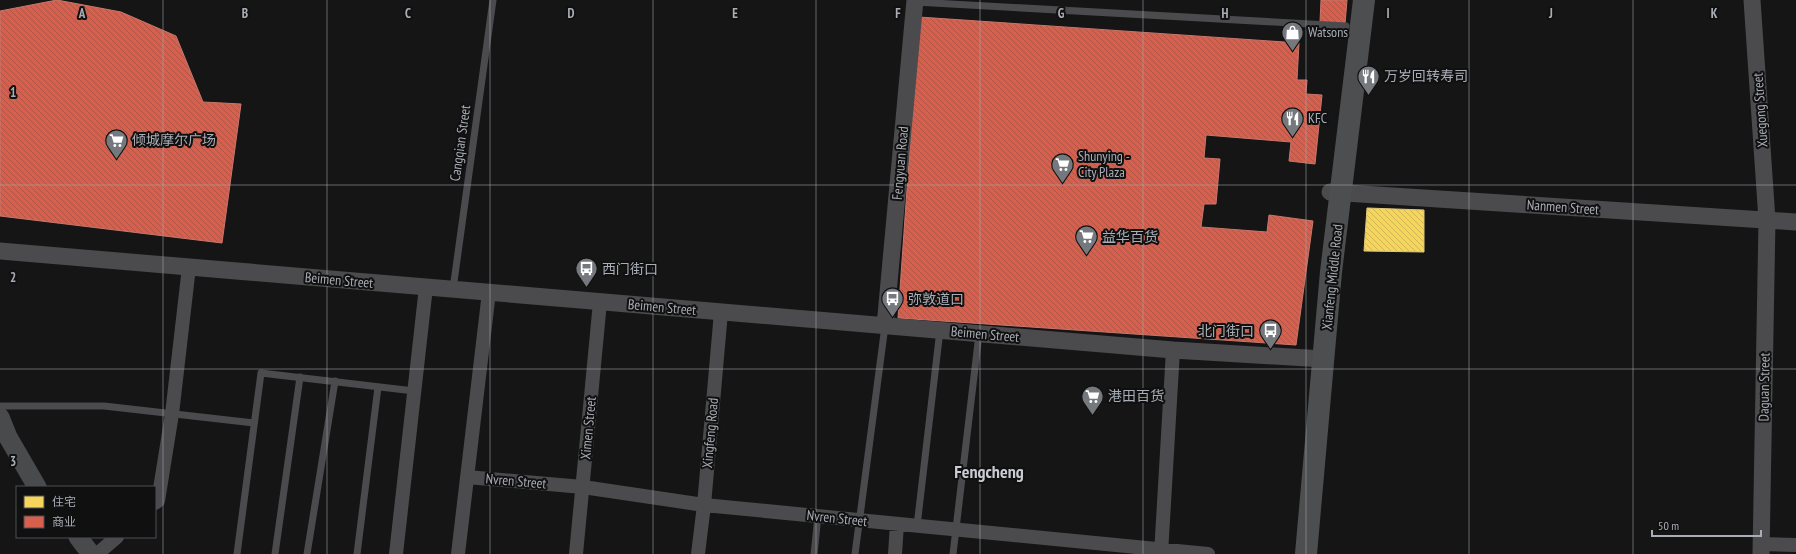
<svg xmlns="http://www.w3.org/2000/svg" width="1796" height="554" font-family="'PT Sans Narrow','Noto Sans SC',sans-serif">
	<defs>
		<pattern id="homes-back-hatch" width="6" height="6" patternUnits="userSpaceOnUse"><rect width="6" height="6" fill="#f6d55c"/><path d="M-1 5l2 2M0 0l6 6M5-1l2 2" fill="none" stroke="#cfb554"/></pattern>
		<pattern id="shops-back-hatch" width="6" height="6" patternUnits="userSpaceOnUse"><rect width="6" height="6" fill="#d6604d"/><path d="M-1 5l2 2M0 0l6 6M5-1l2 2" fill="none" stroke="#ad5547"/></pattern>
	</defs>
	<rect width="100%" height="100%" fill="#151516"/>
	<path fill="url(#homes-back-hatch)" stroke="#dfc977" d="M1367,208L1424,210V252L1364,251Z"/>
	<path fill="url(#shops-back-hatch)" stroke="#c8776c" d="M57,0L121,12L176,36L203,102L241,104L222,243L0,216V11Z
		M1321,0H1347L1345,24L1320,22Z
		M919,17L1299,43L1297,80H1307L1306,94L1322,95L1315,164L1289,161L1291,142L1206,135L1204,158L1220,159L1216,204H1204L1201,227L1267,232L1269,215L1313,221L1296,345L898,318Z"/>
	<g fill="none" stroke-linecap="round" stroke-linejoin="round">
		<path stroke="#4b4b4e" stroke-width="7" d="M915,2L1346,26
			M453,289L493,0
			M0,406H104L254,423
			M917,526L940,330
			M237,554L261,373L414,391
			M275,554L300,377
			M307,554L335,381
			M357,554L378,387
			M814,554L818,516
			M855,554L885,326
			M953,554L979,334"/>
		<path stroke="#4b4b4e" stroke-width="14" d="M467,477L583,487L704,505L1208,554
			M155,503L158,501L172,414L189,267
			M1761,544L1796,545
			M97,554L117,537
			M396,554L426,287
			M458,554L489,292
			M576,554L600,302
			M698,554L704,505L721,312
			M895,554L897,524
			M1161,554L1173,350"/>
		<path stroke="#4b4b4e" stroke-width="17" d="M1752,0L1767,220L1761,554
			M1330,192L1796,222
			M0,251L1173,350L1324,359
			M885,326L915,0"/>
		<path stroke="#494a4c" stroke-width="19" d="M0,417L8,437L37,487
			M78,537L91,554"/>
		<path stroke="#4d4e50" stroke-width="22" d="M1306,554L1331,272L1364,0"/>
	</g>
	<path fill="none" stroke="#a9adb5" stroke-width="1" stroke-opacity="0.55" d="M163,0V554M327,0V554M490,0V554M653,0V554M816,0V554M980,0V554M1143,0V554M1306,0V554M1469,0V554M1633,0V554M0,185H1796M0,369H1796"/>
	<defs>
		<symbol id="shop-pin" viewBox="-11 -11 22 30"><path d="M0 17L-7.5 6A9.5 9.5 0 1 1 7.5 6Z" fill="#75787d" stroke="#101011"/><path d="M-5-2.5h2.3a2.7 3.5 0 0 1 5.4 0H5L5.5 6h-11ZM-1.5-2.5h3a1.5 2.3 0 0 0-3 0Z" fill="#fff"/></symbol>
		<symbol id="restaurant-pin" viewBox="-11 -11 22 30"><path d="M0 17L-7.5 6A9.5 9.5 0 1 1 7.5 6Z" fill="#75787d" stroke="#101011"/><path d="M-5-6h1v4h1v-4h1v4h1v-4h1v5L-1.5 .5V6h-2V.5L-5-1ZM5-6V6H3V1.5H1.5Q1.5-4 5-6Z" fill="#fff"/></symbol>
		<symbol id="supermarket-pin" viewBox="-11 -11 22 30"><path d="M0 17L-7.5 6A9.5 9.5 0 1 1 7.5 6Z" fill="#75787d" stroke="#101011"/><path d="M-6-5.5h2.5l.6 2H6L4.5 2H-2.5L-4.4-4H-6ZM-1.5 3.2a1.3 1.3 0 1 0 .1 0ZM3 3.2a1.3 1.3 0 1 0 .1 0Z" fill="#fff"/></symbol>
		<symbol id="bus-pin" viewBox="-11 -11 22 30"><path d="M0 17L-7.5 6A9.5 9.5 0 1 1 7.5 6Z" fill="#75787d" stroke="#101011"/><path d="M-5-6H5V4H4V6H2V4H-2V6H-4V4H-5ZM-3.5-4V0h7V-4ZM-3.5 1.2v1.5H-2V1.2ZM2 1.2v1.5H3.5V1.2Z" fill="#fff"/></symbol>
	</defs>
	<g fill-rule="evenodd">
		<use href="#shop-pin" x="1280" y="20" width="25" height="34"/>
		<use href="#restaurant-pin" x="1356" y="64" width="25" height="34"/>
		<use href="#restaurant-pin" x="1280" y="106" width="25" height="34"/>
		<use href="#supermarket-pin" x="104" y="128" width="25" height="34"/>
		<use href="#supermarket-pin" x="1050" y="152" width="25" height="34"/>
		<use href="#supermarket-pin" x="1074" y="224" width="25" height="34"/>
		<use href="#bus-pin" x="574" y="256" width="25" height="34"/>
		<use href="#bus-pin" x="880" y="286" width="25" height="34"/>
		<use href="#bus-pin" x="1258" y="318" width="25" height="34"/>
		<use href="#supermarket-pin" x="1080" y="384" width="25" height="34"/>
	</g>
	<g text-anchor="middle" stroke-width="4" stroke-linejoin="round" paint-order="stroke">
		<g font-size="14" fill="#a9adb5" stroke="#101011" text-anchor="start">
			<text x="1308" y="37">Watsons</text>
			<text x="1384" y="81">万岁回转寿司</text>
			<text x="1308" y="123">KFC</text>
			<text x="132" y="145">倾城摩尔广场</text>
			<text x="1078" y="161">Shunying -<tspan x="1078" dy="16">City Plaza</tspan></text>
			<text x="1102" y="242">益华百货</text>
			<text x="602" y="274">西门街口</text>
			<text x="908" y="304">弥敦道口</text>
			<text x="1254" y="336" text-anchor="end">北门街口</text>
			<text x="1108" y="401">港田百货</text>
		</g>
		<g font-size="14" fill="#a9adb5" stroke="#101011">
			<text transform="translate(1760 110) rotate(-94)" y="5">Xuegong Street</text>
			<text transform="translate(460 143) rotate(-82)" y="5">Cangqian Street</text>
			<text transform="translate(900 163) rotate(-85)" y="5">Fengyuan Road</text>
			<text transform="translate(1563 207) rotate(4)" y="5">Nanmen Street</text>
			<text transform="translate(1332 277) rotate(-84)" y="5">Xianfeng Middle Road</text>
			<text transform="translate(339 280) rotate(5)" y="5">Beimen Street</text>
			<text transform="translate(662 307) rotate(5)" y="5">Beimen Street</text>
			<text transform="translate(985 334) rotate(5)" y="5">Beimen Street</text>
			<text transform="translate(1764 387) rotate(-89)" y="5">Daguan Street</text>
			<text transform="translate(588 428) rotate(-85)" y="5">Ximen Street</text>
			<text transform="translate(710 433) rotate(-85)" y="5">Xingfeng Road</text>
			<text transform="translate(516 481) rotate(5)" y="5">Nvren Street</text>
			<text transform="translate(837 518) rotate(6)" y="5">Nvren Street</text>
		</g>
		<g font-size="18" font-weight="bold" fill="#c9ccd1" stroke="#101011">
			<text x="989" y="478">Fengcheng</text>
		</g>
	</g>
	<g font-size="13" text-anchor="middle" font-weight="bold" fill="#a9adb5" stroke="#101011" stroke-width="4" stroke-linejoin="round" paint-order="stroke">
		<text x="82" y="18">A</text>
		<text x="245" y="18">B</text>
		<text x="408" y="18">C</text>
		<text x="571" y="18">D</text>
		<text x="735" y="18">E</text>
		<text x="898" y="18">F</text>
		<text x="1061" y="18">G</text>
		<text x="1225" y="18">H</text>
		<text x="1388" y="18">I</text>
		<text x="1551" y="18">J</text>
		<text x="1714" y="18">K</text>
		<text x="13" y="97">1</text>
		<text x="13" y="282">2</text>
		<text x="13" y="466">3</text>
	</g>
	<rect x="16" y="486" width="140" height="52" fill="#101011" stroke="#4d4f53"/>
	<rect x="24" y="496" width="20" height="12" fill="#f6d55c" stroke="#4d4f53"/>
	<text x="52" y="506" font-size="12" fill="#a9adb5">住宅</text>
	<rect x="24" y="516" width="20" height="12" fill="#d6604d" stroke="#4d4f53"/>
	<text x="52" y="526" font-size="12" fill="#a9adb5">商业</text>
	<path d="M1652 530v6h109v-6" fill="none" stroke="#a9adb5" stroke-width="2"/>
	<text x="1658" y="530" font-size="12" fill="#a9adb5" stroke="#101011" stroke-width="3" paint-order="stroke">50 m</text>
</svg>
